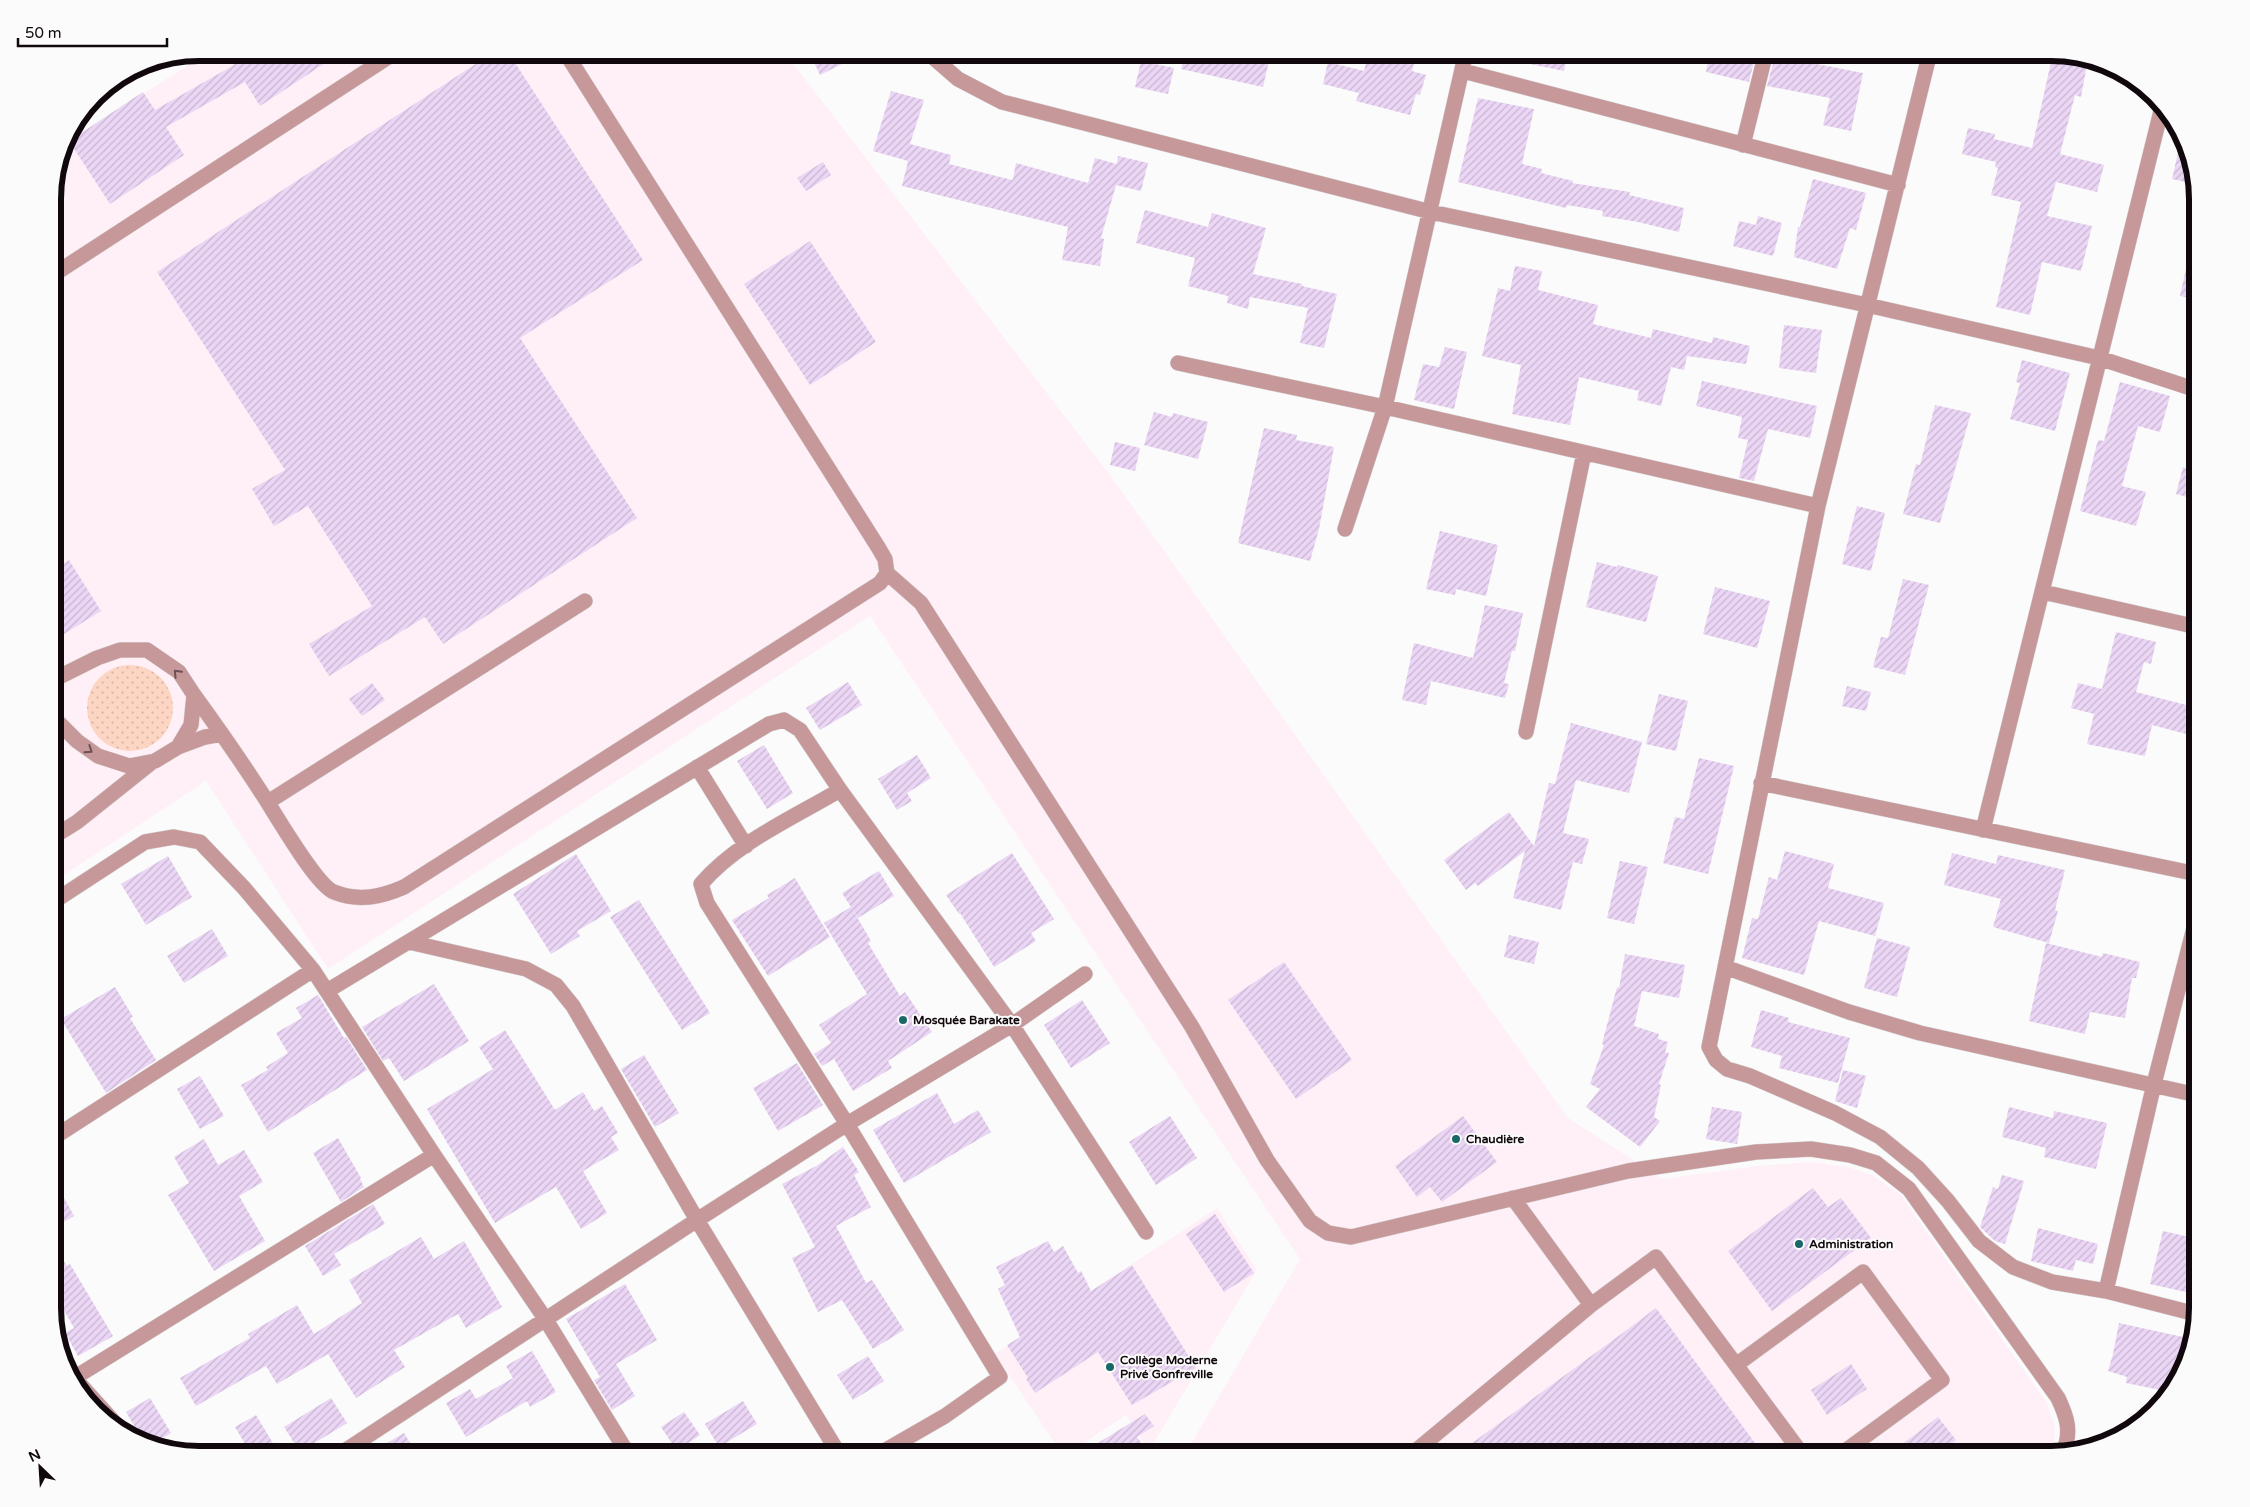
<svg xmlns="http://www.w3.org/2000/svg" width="2250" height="1507" font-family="'Varela Round',sans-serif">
	<defs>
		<pattern id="grass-dots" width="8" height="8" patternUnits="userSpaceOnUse" patternTransform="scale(1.25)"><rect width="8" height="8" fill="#fcd5c3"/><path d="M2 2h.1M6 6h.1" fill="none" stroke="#d7b5a6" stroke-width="1.8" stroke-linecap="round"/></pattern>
		<pattern id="building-hatch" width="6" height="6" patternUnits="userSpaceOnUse" patternTransform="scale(1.25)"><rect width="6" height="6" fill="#ebd6f5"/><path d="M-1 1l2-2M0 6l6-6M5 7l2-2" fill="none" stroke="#c8b6d1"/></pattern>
	</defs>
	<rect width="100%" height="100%" fill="#fbfbfb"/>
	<path fill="#fff0f7" d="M207,53H785L1110,475L1568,1118L1663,1179L1757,1166L1811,1162L1848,1167L1872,1175L1901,1195L2047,1403L2055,1426L2054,1445L2049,1454H1185L1300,1259L870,616L328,969L206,781L53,882V190L63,145Z
		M1217,1208L1257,1270L1149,1451L1126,1415L1067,1454H1062L995,1354Z"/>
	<path fill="url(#grass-dots)" d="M87 708a43 43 0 1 1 86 0a43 43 0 1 1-86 0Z"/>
	<path fill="url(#building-hatch)" d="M225,52H342L260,106L245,82L166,127L184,155L110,204L69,141L143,92L155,110L234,65Z
		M494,52H508L643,260L520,338L637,518L443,644L425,617L329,676L309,644L372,606L308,506L274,526L252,489L285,470L157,272Z
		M809,52H866L820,75Z
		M1185,52H1271L1263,87L1181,69Z
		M1369,52H1417L1412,71L1426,75L1420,95L1416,94L1410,115L1356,101L1359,93L1323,84L1328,62L1364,71Z
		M1512,52H1568L1564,71L1511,60Z
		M1710,52L1756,53L1749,82L1706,72Z
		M2053,53L2088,59L2081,97L2075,95L2060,154L2104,165L2097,192L2056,182L2047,216L2092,226L2081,271L2042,262L2030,315L1996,307L2021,202L1991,195L1998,168L1995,167L1996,162L1962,154L1968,128L1995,134L1994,139L2032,148Z
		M1775,56L1863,73L1851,131L1823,125L1830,98L1767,86Z
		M1141,61L1174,68L1168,94L1135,87Z
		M891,91L924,100L910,144L951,155L949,164L1012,180L1013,179L1016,163L1088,183L1095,158L1117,164L1118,156L1148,163L1141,191L1116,185L1101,238L1104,239L1100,266L1062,260L1068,227L902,186L908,161L873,151Z
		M1478,98L1534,109L1522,164L1542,169L1541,173L1573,181L1572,183L1630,192L1629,195L1684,208L1679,232L1638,222L1602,216L1603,211L1567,205L1566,208L1458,182Z
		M2182,135L2194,184L2172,179Z
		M823,162L831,175L806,191L797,178Z
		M1813,179L1866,193L1856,230L1850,228L1837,269L1794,257L1798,227H1800Z
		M1145,210L1208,227L1212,213L1266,228L1253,274L1302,284V286L1337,294L1324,348L1300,343L1308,308L1250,297L1248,309L1227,303L1228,296L1188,286L1195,258L1136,243Z
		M1758,216L1782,223L1773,256L1733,246L1739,221L1756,225Z
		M810,241L876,342L810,385L744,284Z
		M2191,246L2198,247V300L2180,296Z
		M1515,266L1542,271L1538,290L1598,305L1593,324L1651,338L1653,329L1712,343L1713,337L1750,346L1746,364L1687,356L1684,370L1671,367L1661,406L1637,400L1639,391L1579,377L1570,425L1512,414L1521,365L1482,356L1498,288L1510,291Z
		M1784,325L1822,330L1816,373L1779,368Z
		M1445,347L1467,352L1454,409L1414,400L1423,364L1439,367Z
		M2022,360L2070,373L2055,431L2010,419L2020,383L2016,382Z
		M1702,381L1817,406L1810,438L1768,429L1754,481L1739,478L1748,440L1738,438L1742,417L1696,406Z
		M2120,382L2170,396L2160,432L2138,426L2122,486L2146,492L2136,526L2080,511L2098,440L2104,441Z
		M1935,405L1971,413L1940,523L1903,514L1916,464L1920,465Z
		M1154,412L1172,417L1173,413L1208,422L1198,459L1144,445Z
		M1264,428L1297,435L1296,440L1334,447L1319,529L1310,561L1238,543Z
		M1115,442L1140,448L1135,471L1110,465Z
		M2183,467L2198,473V500L2176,494Z
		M1857,506L1885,513L1871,571L1842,564Z
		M1440,531L1498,545L1486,596L1456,589L1455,595L1426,589Z
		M69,560L101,611L53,641V571Z
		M1597,562L1617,567L1618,565L1658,576L1646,622L1586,607Z
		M1903,579L1929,585L1905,675L1873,667L1881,637L1888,638Z
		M1715,587L1770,601L1757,648L1703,634Z
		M1485,605L1523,613L1515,651H1512L1504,683L1509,684L1505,698L1431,681L1426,705L1402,700L1414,643L1473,658Z
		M2116,632L2156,642L2151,664L2144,662L2136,692L2198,708V737L2152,725L2145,756L2087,744L2094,714L2071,708L2078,683L2102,689Z
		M848,682L862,705L820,730L806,708Z
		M372,683L385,700L362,716L349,699Z
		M1847,686L1871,692L1866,711L1842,706Z
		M1659,694L1688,701L1676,751L1646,744Z
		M1571,723L1642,742L1629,793L1576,780L1563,833L1589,839L1582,864L1573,862L1561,910L1513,898L1525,851L1478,886L1475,883L1466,890L1444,860L1509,812L1534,846L1549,783L1555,784Z
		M764,745L793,793L767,809L737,761Z
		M917,755L931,778L907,793L912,801L897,810L878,779Z
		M1699,758L1734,766L1708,874L1663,863L1675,817L1684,819Z
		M1785,851L1834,864L1828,888L1884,903L1875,936L1819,921L1804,975L1742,958L1752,918L1758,919L1769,877L1777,880Z
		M1012,853L1054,919L1031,933L1036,941L994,967L960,913L959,914L946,895Z
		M1952,853L1996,864L1998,855L2065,870L2055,910L2058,911L2049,943L1993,927L2001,899L1944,885Z
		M576,854L611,911L577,931L580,936L551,954L513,894Z
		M168,856L192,897L146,925L121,884Z
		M1620,861L1648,867L1634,924L1607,918Z
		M879,871L894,896L858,918L842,893Z
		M795,878L830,937L768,976L732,920L769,898L767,895Z
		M639,900L710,1013L682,1030L610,917Z
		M851,907L871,941L868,943L900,996L905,992L932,1032L888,1061L892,1068L853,1091L834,1059L822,1066L814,1054L831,1043L819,1025L867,994L824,923Z
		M212,929L228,956L184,983L167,956Z
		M1509,935L1539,942L1534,964L1504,957Z
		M1877,938L1910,947L1897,997L1864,988Z
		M2046,943L2102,957L2103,953L2140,962L2136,978H2132L2125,1018L2090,1012L2085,1034L2029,1021Z
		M1625,954L1685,965L1679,998L1642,991L1634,1026L1659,1034L1658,1039L1668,1042L1665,1052L1669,1053L1659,1084L1661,1085L1654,1117L1660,1121L1640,1147L1586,1107L1600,1089L1590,1084L1604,1045L1602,1044L1617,987L1619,988Z
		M1284,962L1352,1060L1296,1099L1228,1000Z
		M434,984L469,1041L404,1081L389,1058L383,1061L362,1027Z
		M115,987L133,1017L130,1018L156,1060L106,1093L61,1019Z
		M318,995L344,1038L346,1037L367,1070L268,1132L241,1085L268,1070L266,1067L288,1053L276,1033L302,1018L296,1008Z
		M1082,1000L1110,1043L1071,1068L1044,1025Z
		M1761,1010L1789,1018L1788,1022L1850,1038L1838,1083L1779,1068L1782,1056L1751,1047Z
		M505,1030L555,1110L583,1092L594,1111L602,1106L618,1133L611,1137L619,1150L583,1171L607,1213L581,1229L556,1187L495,1223L427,1109L493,1069L479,1047Z
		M644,1055L679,1113L655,1127L621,1069Z
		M797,1063L823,1105L778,1131L753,1088Z
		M1843,1070L1866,1076L1857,1108L1835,1101Z
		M200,1076L224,1116L200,1129L177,1089Z
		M937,1093L954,1124L978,1110L991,1132L904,1183L873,1130Z
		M1712,1107L1742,1112L1737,1144L1706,1139Z
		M2009,1107L2053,1118L2054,1111L2107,1123L2096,1169L2044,1157L2046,1148L2002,1137Z
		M1170,1116L1197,1158L1156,1185L1129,1142Z
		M1463,1116L1497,1162L1442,1202L1430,1187L1417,1197L1395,1166Z
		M338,1138L361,1178L360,1179L364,1187L341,1202L313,1153Z
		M204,1139L218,1165L244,1150L263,1182L239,1196L265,1241L214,1271L168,1195L189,1183L174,1157Z
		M843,1147L859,1172L854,1175L871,1207L836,1226L866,1283L872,1280L904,1330L873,1349L842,1300L818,1312L792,1258L815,1247L782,1184L818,1165Z
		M2002,1175L2024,1181L2005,1244L1995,1241L1980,1227L1993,1187L1998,1189Z
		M53,1177L74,1216L53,1228Z
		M1813,1188L1828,1207L1841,1198L1871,1238L1772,1311L1728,1251Z
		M373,1204L385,1224L334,1254L341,1265L323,1276L305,1246Z
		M1215,1214L1254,1273L1224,1292L1186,1234Z
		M2038,1228L2098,1244L2093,1264L2076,1260L2073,1271L2031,1261Z
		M2163,1231L2198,1239V1261L2190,1293L2150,1284Z
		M421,1237L434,1259L464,1241L502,1307L466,1328L458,1314L394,1350L405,1367L356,1398L328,1354L277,1384L266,1366L196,1406L180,1378L250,1338L248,1334L297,1305L314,1334L362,1303L349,1280Z
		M1048,1241L1054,1252L1063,1246L1078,1273L1081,1271L1091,1291L1132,1265L1196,1368L1132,1405L1098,1352L1035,1393L1026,1379L1028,1378L1007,1345L1020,1337L998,1289L1005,1285L996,1267Z
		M53,1243L67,1266L70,1264L113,1336L78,1356L65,1333L74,1328L53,1291Z
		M625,1284L657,1340L616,1364L635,1396L612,1410L594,1380L600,1377L566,1319Z
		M1656,1308L1763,1454H1457L1616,1338Z
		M2119,1323L2192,1339L2190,1354L2182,1370L2176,1369L2172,1390L2170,1392L2126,1383L2127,1377L2108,1371L2113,1354Z
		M532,1351L556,1392L530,1407L527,1401L466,1437L446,1403L470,1389L476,1399L513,1378L506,1366Z
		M868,1356L884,1381L853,1400L837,1375Z
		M1851,1364L1867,1389L1827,1415L1811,1390Z
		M150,1398L171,1433L150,1446L144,1442L126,1412Z
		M331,1398L347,1423L300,1452L284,1427Z
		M743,1401L757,1424L719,1447L705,1424Z
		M684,1412L700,1435L677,1451L661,1427Z
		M1145,1414L1154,1426L1137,1437L1149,1454H1080Z
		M256,1415L274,1445L258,1454H251L235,1427Z
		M1938,1417L1956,1440L1937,1454H1889Z
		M404,1433L417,1454H368Z"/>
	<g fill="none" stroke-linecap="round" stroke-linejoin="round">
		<defs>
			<path id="minor" d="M588,52H606
				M927,52L958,79L1002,102L1431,212L1867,305L2099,358L2197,390
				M1930,52L1818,506L1709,1047L1716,1060L1727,1069L1750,1076L1835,1113L1880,1137L1918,1168L1948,1201L1979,1241L2013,1267L2052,1282L2106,1291
				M1463,71L1898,185
				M1743,145L1766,52
				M53,275L396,52
				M1178,363L1385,407L1818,506
				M1345,529L1385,407L1466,52
				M887,573L921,603L1192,1027L1267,1160L1310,1221L1328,1233L1351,1237L1628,1171L1756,1152L1811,1149L1850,1155L1876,1163L1909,1189L2058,1398C2067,1417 2072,1432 2063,1452
				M2043,592L2197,627
				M53,680L97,658L120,650H147L179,672L194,695L191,725L178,747L155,761L129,766L98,756L77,741L53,717
				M194,695C218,728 241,761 263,795C276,815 316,885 334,892C359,902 381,897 404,887L880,583L887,573L885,559L878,547L565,52
				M1526,732L1584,453
				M178,747L205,737L222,734
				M697,767L746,846
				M1761,783L2197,874
				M840,790C793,818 737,842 701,884L707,903L847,1124L1000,1377L945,1416L879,1454
				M268,802L585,601
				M1983,830L2161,111
				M53,837L77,822L151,763
				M53,902L145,842L174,837L200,842L244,888L313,970L434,1155L546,1320L628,1454
				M409,942L526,969L556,985L573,1006L697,1220L839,1454
				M1725,967L1849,1012L1920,1033L2197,1095
				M327,991L769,724L784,720L800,730L840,790L1012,1025L1146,1232
				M53,1138L313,970
				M1513,1198L1591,1305
				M2196,1314L2106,1291L2154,1084L2197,916
				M1736,1365L1863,1272L1942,1380L1841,1454
				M69,1372L124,1433
				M74,1378L434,1155
				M340,1454L697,1220L847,1124L1012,1025L1085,974
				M1412,1454L1591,1305L1656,1257L1802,1454"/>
		</defs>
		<use href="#minor" stroke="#d6d4d5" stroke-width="16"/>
		<use href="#minor" stroke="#c6989a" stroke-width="15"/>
	</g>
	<defs><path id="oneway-chevron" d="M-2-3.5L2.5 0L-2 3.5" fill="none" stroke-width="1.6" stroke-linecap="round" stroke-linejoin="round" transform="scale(1.25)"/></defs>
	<g stroke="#6c5054">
		<use href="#oneway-chevron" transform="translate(177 673) rotate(-134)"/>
		<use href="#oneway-chevron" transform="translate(89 750) rotate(34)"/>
	</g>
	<g fill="#196766" stroke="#fbfbfb" stroke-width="2">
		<circle cx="903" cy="1020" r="5"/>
		<circle cx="1456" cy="1139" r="5"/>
		<circle cx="1799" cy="1244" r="5"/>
		<circle cx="1110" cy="1367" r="5"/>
	</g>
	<g text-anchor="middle" stroke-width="4" stroke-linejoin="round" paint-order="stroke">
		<g font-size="12" font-weight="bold" fill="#11080d" stroke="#fbfbfb" text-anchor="start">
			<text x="913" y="1024">Mosquée Barakate</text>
			<text x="1466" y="1143">Chaudière</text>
			<text x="1809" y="1248">Administration</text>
			<text x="1120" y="1364">Collège Moderne<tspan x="1120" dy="14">Privé Gonfreville</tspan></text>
		</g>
	</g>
	<path d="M0 0H2250V1507H0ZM199 61H2051A138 138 0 0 1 2189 199V1308A138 138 0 0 1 2051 1446H199A138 138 0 0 1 61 1308V199A138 138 0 0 1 199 61Z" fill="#fbfbfb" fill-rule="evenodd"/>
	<path fill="none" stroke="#11080d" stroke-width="6" d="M199 61H2051A138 138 0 0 1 2189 199V1308A138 138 0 0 1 2051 1446H199A138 138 0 0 1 61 1308V199A138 138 0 0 1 199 61Z"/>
	<g transform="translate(40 1467) rotate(335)" stroke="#fbfbfb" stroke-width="4" paint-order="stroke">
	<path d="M0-4L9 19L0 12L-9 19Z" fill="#11080d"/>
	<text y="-8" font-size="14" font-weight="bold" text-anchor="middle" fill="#11080d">N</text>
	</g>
	<path d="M18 38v8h149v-8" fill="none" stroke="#11080d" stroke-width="2.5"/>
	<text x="25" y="38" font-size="15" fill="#11080d" stroke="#fbfbfb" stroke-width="4" paint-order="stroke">50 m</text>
</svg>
